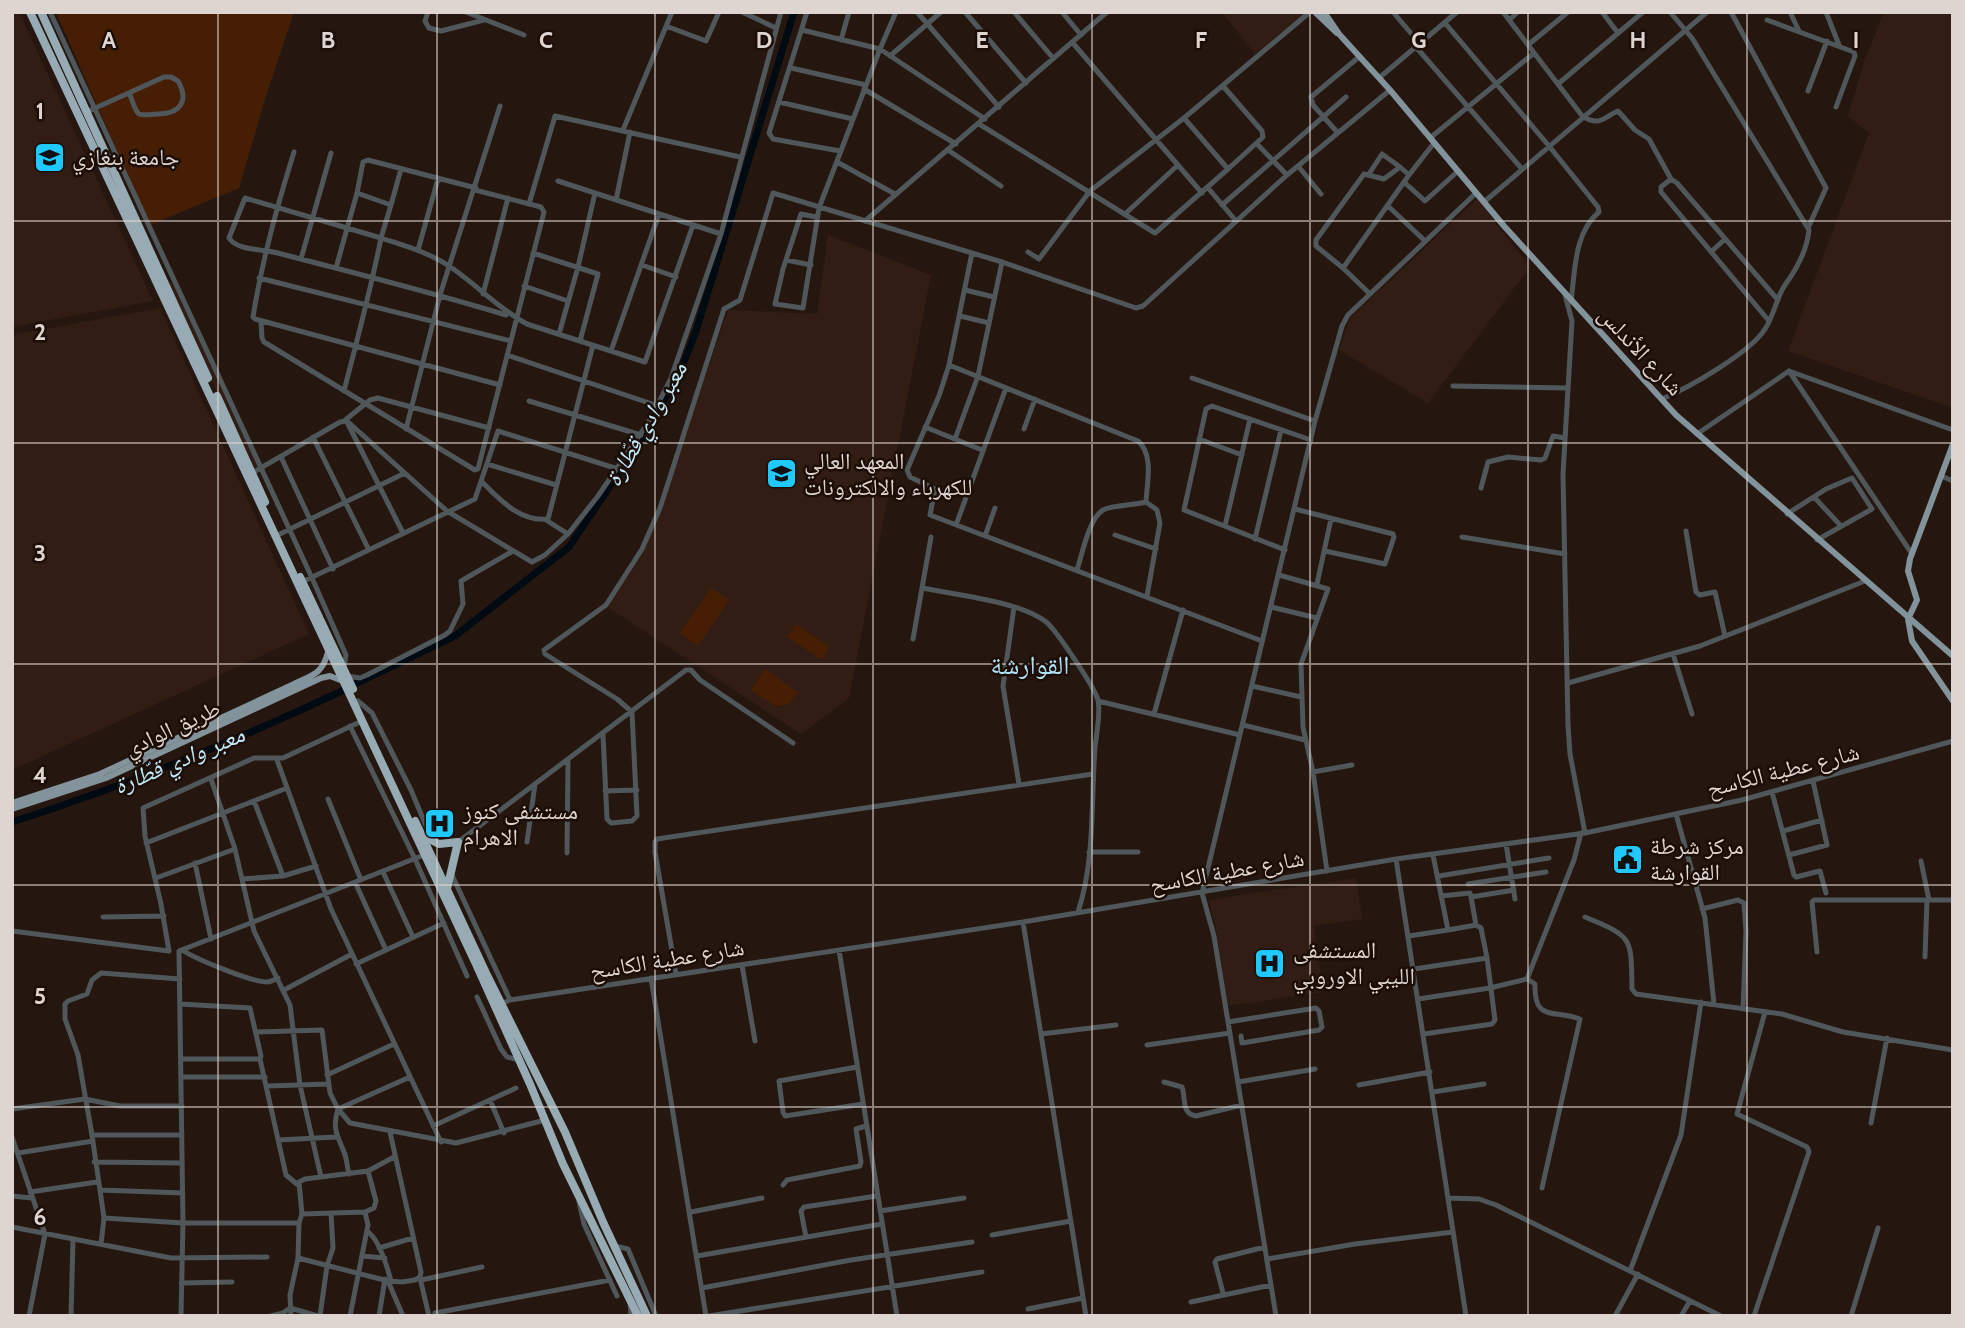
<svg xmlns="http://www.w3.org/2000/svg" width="1965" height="1328" font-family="Cabin,'Noto Naskh Arabic',sans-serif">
	<rect width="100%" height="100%" fill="#251710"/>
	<path fill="#311d13" d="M12,12H19L153,301L12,327Z
		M1222,12H1302L1304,15L1255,54Z
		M1884,12H1953V408L1788,351L1869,133L1848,116L1864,62Z
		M1477,199L1530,267L1428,403L1339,350L1350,318Z
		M828,235L931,275L849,698L801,734L606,606L624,582L654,526L728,310L817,314Z
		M175,281L263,466L253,472L168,284Z
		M160,308L309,634L12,770V335Z
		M1356,878L1362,919L1314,926L1323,992L1227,1006L1217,934L1209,900Z"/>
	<path fill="#461e04" d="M56,12H294L267,93L239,188L150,225Z
		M711,588L729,600L698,646L680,633Z
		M796,624L830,647L822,660L787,637Z
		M765,669L798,692L789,704L775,706L751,690Z"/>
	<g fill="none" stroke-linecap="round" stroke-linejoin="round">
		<path stroke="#000a13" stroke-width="7" d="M357,683L455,636L569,547L640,442L679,375L696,331L794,12
			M12,822C125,786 236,741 344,690"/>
		<path stroke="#4f575a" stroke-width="5" d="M50,12L312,578L346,655L344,668
			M428,12L425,21L429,28L441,31L484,20
			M466,12L524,35
			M742,12L776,28
			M807,12L769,133L773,139L840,151
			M917,12L999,107
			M965,12L1026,83
			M1014,12L1053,58
			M1062,12L1081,35
			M1393,12L1420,44
			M1503,12L1583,117C1601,126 1602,118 1618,111L1635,130L1649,139L1671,179L1677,183L1778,300
			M1602,12L1618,33
			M1731,12L1826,188L1808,228
			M1790,12L1799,31
			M1826,12L1839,45
			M1509,20L1518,12
			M1767,20L1854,52L1855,56L1836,107
			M1445,23L1549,146L1598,207L1599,212C1574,232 1575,272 1571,302
			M666,26L706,41L719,12
			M802,30L880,49L985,119
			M841,40L849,12
			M1072,42L1202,193
			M1528,45L1568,12
			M1416,47L1522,169
			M890,56L941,12
			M791,68L866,85
			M1379,78L1457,12
			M1558,84L1643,12
			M1223,86L1262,131L1263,137L1228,169
			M864,89L956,144
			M1808,91L1827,41
			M779,102L853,119
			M91,110L164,77H171L178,81C190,102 179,114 157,114C152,114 144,116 139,114C134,110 132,98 129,93
			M979,124L1155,233L1228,169L1184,118
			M623,130L672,12
			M1338,133L1313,105L1311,97L1359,57
			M1430,138L1534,53
			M1257,144L1287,175
			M948,150L1001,186
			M294,152C277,206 262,260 253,317L255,319L500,385
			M837,162L895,194
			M1298,166L1321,194
			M1369,174L1382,154L1400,167
			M1409,175L1400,167L1384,179L1364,174L1316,240V246L1343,268L1409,175L1434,143
			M1671,179L1661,187V192L1769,321
			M558,181L595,193
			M1404,182L1425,201L1458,171
			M476,188L368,160L363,162L357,193L391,205L381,238C405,246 431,253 452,268C478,286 499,309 527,324L645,362L693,225
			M1208,188L1236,221
			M616,200L630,132
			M1484,202L1707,12
			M529,204L555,116L740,157
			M391,205L401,169
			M1222,205L1346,97
			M1388,206L1425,241
			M1125,214L1178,165
			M816,217L801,214L783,269L775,304L803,308L819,208L880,49L896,12
			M865,221L1107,12
			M418,250L438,179
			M1028,252L1039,259L1090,191L1184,118L1310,12
			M1711,252L1725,239
			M533,253L598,274L580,341
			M972,253L949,365L939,396L907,470L910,477L935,489L930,515L1262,641
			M301,259L331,153
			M786,260L811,265
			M642,265L676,277
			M336,268L357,193
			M1343,268L1370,294
			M259,278L511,341
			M524,286L568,301
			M965,290L994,297
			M483,294L508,198
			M1565,295L1572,321L1563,474L1568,725L1570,754L1585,833
			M960,316L989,323
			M261,322L262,338L264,342L475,470L478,469L544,212L541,207L475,190
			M559,334L578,267L595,193L721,234
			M611,351L659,214
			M507,355L658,406
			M949,365L1138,441C1154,455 1147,482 1146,502
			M1789,371L1912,554
			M1192,378L1315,421
			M1453,386L1568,388
			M344,391C357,340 371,289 381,238L245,198L229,238C237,251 264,249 278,253C354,273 431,292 506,315
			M1662,399C1688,388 1750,353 1765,329C1774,316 1776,298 1785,285C1796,270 1807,250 1809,230L1692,38L1670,12
			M529,401L641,435
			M344,421L370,400L378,398L489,428
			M348,424L403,533
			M925,427L982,450
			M406,429L440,295L500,106
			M1024,429L1035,399
			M1697,434L1789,371L1953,430
			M313,437L369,550
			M955,439L978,376L1002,262
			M1199,439L1242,455
			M281,457L333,569
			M487,464L556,485
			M252,473L340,422L347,421L447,511L532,562L545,555L568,534L598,496L650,420L671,378L721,234L781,12
			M1941,476L1953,481
			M482,482C500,500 520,522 548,519L593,345
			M1481,488L1488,462L1508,457L1541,460L1545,458L1553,436L1565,438
			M1814,497L1841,526
			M1295,509L1393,534L1394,537L1385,564L1325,551
			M1787,514L1826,489L1852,478L1872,509L1817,540
			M546,520L568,534
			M956,525L1006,388
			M1225,526L1250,419
			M1686,531L1696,592L1700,595L1715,592L1725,636
			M280,534L405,473
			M1115,535L1156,549
			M985,536L995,508
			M1462,537L1565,554
			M1255,539L1281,430
			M1285,550L1184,510L1206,409L1212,406L1311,440
			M1077,570C1082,555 1089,518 1103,510C1112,505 1135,505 1146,502L1157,510L1160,523L1147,596
			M1279,575L1328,589L1301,664L1303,727L1313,772
			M302,582L475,499L498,431L618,469
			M1317,584L1331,519
			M922,588C957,595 1017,601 1045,621C1055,628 1095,688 1098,700C1101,712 1096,736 1095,748C1091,802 1095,861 1078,912
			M1014,607L1003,686L1019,784
			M1271,607L1317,618
			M913,639L931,537
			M1673,654L1692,714
			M347,676L360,678L367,675L445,635L450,631L463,604L461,581L513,551
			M1568,683L1700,646L1865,581
			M1252,686L1301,697
			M358,701L372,713L411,790L432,840
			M1098,701L1240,735
			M1154,714L1183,610
			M1243,725L1305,740
			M350,726L415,859L467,976
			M603,734L607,819L611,823L632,821L637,816L632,712L617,699L545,654L544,650L606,605L642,549L660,508L724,309L740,300L773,193L1002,262L1136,308L1143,306L1287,175L1390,90
			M277,760L331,909L441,1142
			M211,779L235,849L254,931L290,1005L300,1085L321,1177
			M605,791L637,790
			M1772,792L1794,875L1796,877L1820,871L1826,893
			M328,799L361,880
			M254,801L283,876
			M1676,814L1705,918L1714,1004
			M1783,831L1822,820
			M458,842L686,670H691L700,680L793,743
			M527,842L535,784
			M146,843L287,788
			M1506,844L1515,899
			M1089,852H1138
			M567,853L568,760
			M1789,855L1827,845L1813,781
			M1396,859L1466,1316
			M1921,861L1929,900
			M195,863L211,939
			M1327,871L1313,772L1352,765
			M383,872L413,937
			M452,875L510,1000
			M1439,876L1549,858
			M156,878L235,849
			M242,879L283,876L316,866
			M355,882L386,950
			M1468,884L1546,872
			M1441,896L1470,893L1471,897L1514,890
			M1471,897L1476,925
			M1702,909L1738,900L1744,903L1746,931L1743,1009
			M103,917L164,916
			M1585,917C1634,937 1631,938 1632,989L1636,994L1782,1014L1843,1032L1953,1050
			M1023,922L1086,1316
			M12,931L169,951
			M1409,936L1448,930L1433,855
			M182,950C196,959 251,982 267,982C270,982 276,979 278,978
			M839,950L897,1316
			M169,951L161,904L145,836L143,808L254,758H283L362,721
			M1817,952L1812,902L1814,900H1953
			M1925,957L1927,900
			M356,964L444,923
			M742,965L755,1041
			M1414,969L1487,958
			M676,974L655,852V842L657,839L1093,774
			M651,978L706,1316
			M1527,979L1574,860L1581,833
			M284,990L352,954
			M477,997L501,1049L507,1057L519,1060
			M1418,999L1490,988L1527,979L1535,984C1534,1022 1552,1009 1580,1019L1542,1188
			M180,1004L250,1008L261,1056L260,1059H181
			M501,1004L510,1000L1023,922L1396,859L1585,833L1742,800L1953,741
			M1228,1022L1316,1008L1319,1011L1322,1027L1319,1030L1242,1043L1241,1036
			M257,1032L322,1030L330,1093L338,1109L350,1123L456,1143L545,1120
			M1041,1034L1116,1025
			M1424,1034L1492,1024L1495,1020L1487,958L1481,928L1476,925L1448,930
			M1147,1045L1230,1033
			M260,1059L286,1175L298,1185
			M857,1067L779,1081L783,1112L785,1116L863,1104
			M327,1075L394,1044
			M181,1077H265
			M1164,1082L1182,1087C1186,1098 1181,1114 1196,1116L1242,1105
			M1238,1082L1315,1069
			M1359,1085L1430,1072
			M267,1086L328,1084
			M1433,1092L1484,1084
			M490,1100L504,1133
			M12,1109L85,1099L120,1106H182
			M1871,1123L1887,1038
			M433,1126L516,1088
			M92,1135H182
			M12,1137L45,1234L29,1316
			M278,1140L336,1137
			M18,1153L93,1141
			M394,1157L368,1171L305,1179L299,1182L302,1214L299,1223L298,1258L388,1281L403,1316
			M94,1162L182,1163
			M349,1174C347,1167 347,1159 344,1152C337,1135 332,1128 338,1109L410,1077
			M783,1185L787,1180L860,1166L861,1162L856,1129L866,1126
			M100,1190L183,1193
			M30,1192L97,1182
			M12,1196L32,1198
			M1448,1198L1479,1199L1496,1205L1721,1316
			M579,1202L584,1224L617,1296
			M880,1211L964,1198
			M691,1212L762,1198
			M302,1214L365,1212L374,1208L376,1201L368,1171
			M104,1218L183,1223H299
			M12,1227L171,1258L267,1257
			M367,1231C379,1239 387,1266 391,1281
			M992,1235L1071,1221
			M806,1237L801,1211L804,1207L877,1196
			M101,1244L104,1218L92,1135L78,1055L65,1019V1004L68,1001L87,994L92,980L101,973L180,979
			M615,1246L628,1249L656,1316
			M379,1248L413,1238
			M362,1256L385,1258
			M697,1256L882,1224
			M1267,1259L1355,1244L1453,1232
			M1630,1271L1681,1135L1701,1002
			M420,1278L429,1316
			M421,1280L482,1267
			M388,1281L402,1282L415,1280L420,1277L421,1272L390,1132
			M181,1283L232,1282
			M702,1288L851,1260L972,1242
			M1223,1293L1215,1262L1217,1259L1265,1247
			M630,1302L631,1316
			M1191,1302L1271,1285
			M1028,1309L1083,1298
			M435,1313L610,1280
			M71,1316L73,1239
			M181,1316L183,1223L179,951L424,855
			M271,1316L283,1313L290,1308L318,1316
			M291,1316L290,1295L298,1258
			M320,1316L327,1266L333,1248L331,1213
			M350,1316L368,1225L365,1212
			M379,1316L385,1279
			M709,1316L982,1272
			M1276,1316L1214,936L1202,893L1315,421L1342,326L1348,315L1476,193
			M1615,1316L1638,1274
			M1681,1316L1690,1301
			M1754,1316L1809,1152L1807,1147L1737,1114L1765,1012
			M1851,1316L1878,1228"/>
		<path stroke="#82939b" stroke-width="6" d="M1315,12L1337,33
			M1324,12L1339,34L1390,90L1504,226L1676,415L1953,656
			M1953,444L1910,559L1908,571L1917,600L1908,619L1912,641L1953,701
			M12,803L100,774L292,685C312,675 322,675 328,652
			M12,809L106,778L321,678L330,676L343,681"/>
		<path stroke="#96abb4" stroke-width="8" d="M30,12L476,964L530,1084L563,1164L638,1316
			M41,12L208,378
			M217,396L265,502
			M300,577L353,689
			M415,821L486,973L565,1132L603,1222L647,1316
			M421,835L439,844L458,842L447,889"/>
	</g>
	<path fill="none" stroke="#dfd5d0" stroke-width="2" stroke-opacity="0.55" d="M218,12V1316M437,12V1316M655,12V1316M873,12V1316M1092,12V1316M1310,12V1316M1528,12V1316M1747,12V1316M12,221H1953M12,443H1953M12,664H1953M12,885H1953M12,1107H1953"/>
	<defs>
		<symbol id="university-square" viewBox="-11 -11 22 22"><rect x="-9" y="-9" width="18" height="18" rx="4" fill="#1fc9fd" stroke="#1c0e07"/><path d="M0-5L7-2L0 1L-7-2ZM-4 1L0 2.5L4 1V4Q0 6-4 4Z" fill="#111"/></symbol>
		<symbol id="hospital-square" viewBox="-11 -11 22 22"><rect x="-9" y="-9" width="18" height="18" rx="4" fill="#1fc9fd" stroke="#1c0e07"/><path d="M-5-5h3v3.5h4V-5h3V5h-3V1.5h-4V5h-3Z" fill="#111"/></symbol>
		<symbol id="civic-square" viewBox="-11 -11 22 22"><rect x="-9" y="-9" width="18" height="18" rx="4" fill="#1fc9fd" stroke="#1c0e07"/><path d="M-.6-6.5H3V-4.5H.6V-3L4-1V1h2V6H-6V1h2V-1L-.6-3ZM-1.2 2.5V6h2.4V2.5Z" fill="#111"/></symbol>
	</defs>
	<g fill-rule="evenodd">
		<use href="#university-square" x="32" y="140" width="35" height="35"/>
		<use href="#university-square" x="764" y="456" width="35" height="35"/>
		<use href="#hospital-square" x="422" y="806" width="35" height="35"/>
		<use href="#civic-square" x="1610" y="842" width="35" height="35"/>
		<use href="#hospital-square" x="1252" y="946" width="35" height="35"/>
	</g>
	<g text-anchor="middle" stroke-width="5" stroke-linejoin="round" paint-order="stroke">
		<g font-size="23" fill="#dfd5d0" stroke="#1c0e07" text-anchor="start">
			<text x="72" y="165">جامعة بنغازي</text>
			<text x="804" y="469">المعهد العالي<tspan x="804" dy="26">للكهرباء والالكترونات</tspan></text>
			<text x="463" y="819">مستشفى كنوز<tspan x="463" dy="26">الاهرام</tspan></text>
			<text x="1650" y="854">مركز شرطة<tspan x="1650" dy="26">القوارشة</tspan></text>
			<text x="1293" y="958">المستشفی<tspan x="1293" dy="26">الليبي الاوروبي</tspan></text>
		</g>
		<g font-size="23" fill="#dfd5d0" stroke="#1c0e07">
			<text transform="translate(1641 351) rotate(47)" y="8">شارع الأندلس</text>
			<text transform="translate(172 728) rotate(-25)" y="8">طريق الوادي</text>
			<text transform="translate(1783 770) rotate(-14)" y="8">شارع عطية الكاسح</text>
			<text transform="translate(1227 871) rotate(-10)" y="8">شارع عطية الكاسح</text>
			<text transform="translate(667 959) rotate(-9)" y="8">شارع عطية الكاسح</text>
		</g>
		<g font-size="24" font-style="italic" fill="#c0e9fb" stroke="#1c0e07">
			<text transform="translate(646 424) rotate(-60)" y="8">معبر وادي قطّارة</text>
			<text transform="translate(179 760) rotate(-23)" y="8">معبر وادي قطّارة</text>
		</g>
		<g font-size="26" fill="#aee1f6" stroke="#1c0e07">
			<text x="1030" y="674">القوارشة</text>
		</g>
	</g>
	<g font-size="23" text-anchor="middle" font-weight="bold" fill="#dfd5d0" stroke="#1c0e07" stroke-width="5" stroke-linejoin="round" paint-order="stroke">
		<text x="109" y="48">A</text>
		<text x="328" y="48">B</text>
		<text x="546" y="48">C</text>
		<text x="764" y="48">D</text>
		<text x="982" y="48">E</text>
		<text x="1201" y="48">F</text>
		<text x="1419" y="48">G</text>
		<text x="1638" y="48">H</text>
		<text x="1856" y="48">I</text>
		<text x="40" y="119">1</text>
		<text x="40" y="340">2</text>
		<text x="40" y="561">3</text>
		<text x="40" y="783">4</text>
		<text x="40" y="1004">5</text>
		<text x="40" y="1225">6</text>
	</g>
	<rect width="1965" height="1328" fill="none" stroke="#dfd5d0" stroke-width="28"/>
</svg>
